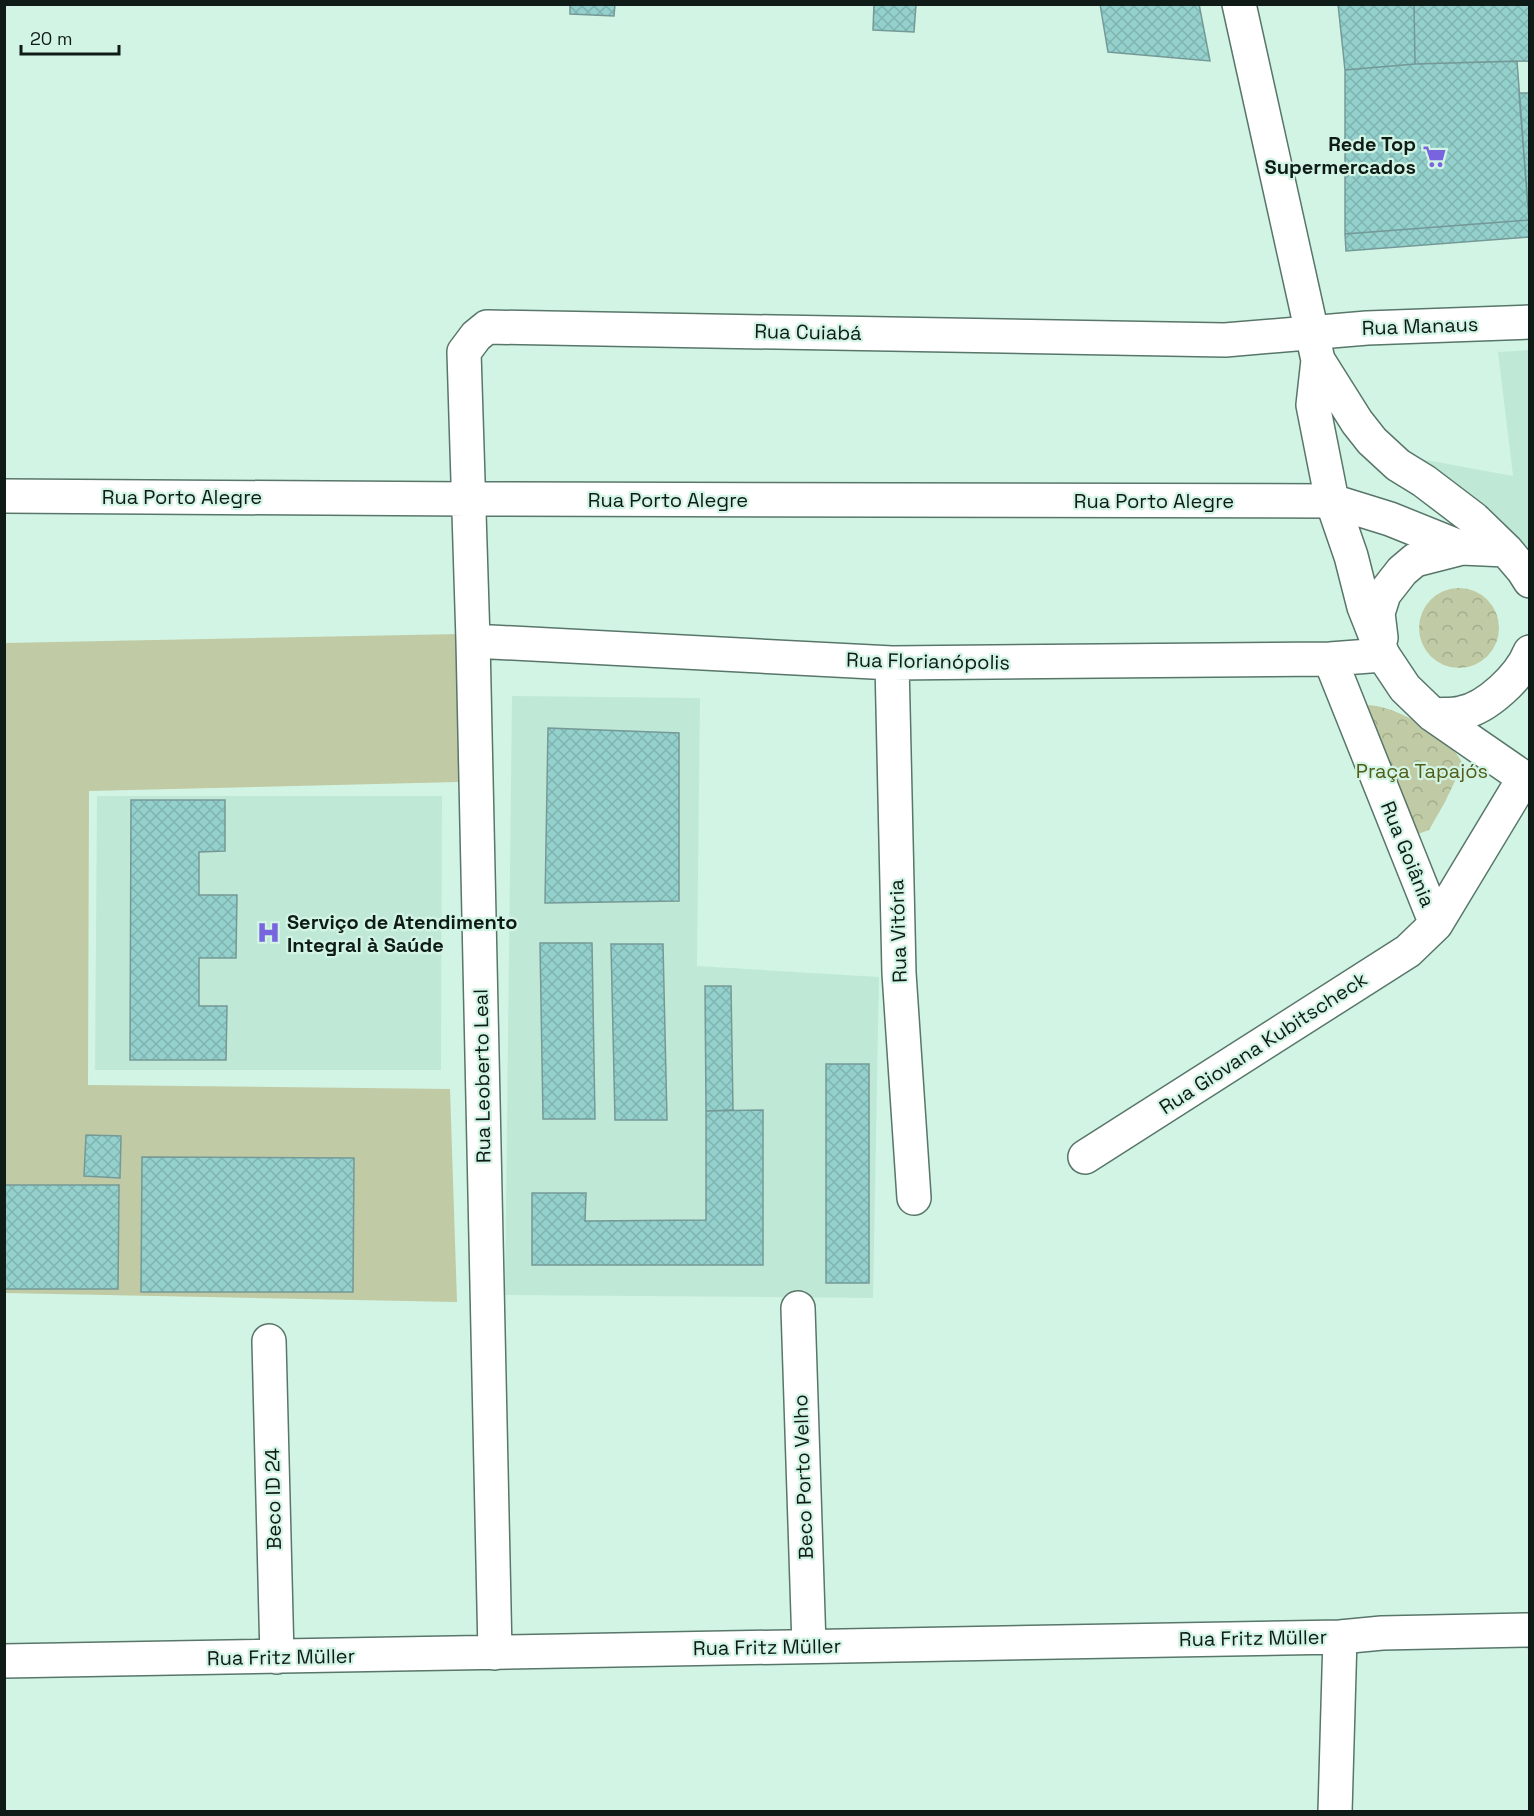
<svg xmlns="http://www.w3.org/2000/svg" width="1534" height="1816" font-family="'Space Grotesk',sans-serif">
	<defs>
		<pattern id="park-crowns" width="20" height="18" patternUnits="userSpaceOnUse" patternTransform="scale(1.5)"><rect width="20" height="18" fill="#c0caa4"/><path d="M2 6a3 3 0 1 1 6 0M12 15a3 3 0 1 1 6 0" fill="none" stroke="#a4ad8c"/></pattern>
		<pattern id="building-cross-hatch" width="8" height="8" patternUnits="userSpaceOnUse" patternTransform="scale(1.5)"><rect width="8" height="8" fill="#94d1cd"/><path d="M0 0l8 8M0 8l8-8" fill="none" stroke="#7eb3af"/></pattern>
	</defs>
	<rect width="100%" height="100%" fill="#d2f4e4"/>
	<path fill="#bfe9d6" d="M1529,350V565L1410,457L1513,476L1498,352Z
		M512,696L700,698L697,966L879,977L873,1298L505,1295Z
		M97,796H442L441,1070H95Z"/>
	<path fill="url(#park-crowns)" d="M1419 628a40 40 0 1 1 80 0a40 40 0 1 1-80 0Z
		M1369,705C1399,707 1450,737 1463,764L1445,802L1429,830L1418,834L1410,829L1359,712Z"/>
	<path fill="#c0caa4" d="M460,634L458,782L89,791L88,1085L450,1089L457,1302L5,1293V643Z"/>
	<path fill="url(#building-cross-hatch)" stroke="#759997" stroke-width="1.5" d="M570,4H615L614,16L570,14Z
		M874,4H916L914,32L873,30Z
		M1100,4H1199L1210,61L1108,52Z
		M1338,4H1414L1415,64L1345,70Z
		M1414,4H1530V61L1415,64Z
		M1517,61L1529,220L1345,234V70L1415,64Z
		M1519,93H1530V220H1529Z
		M1529,220L1530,237L1346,251L1345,234Z
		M548,728L679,733V901L545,903Z
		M131,800H225V851L199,852V895H237L236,958H199V1006H227L226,1060H130Z
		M540,943H592L595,1119H543Z
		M611,944H663L667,1120H615Z
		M705,986H731L733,1110L706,1111Z
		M826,1064H869V1283H826Z
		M763,1110V1265H532V1193H586L585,1221L706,1220V1111Z
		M86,1135L121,1136L120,1178L84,1176Z
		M142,1157L354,1158L353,1292H141Z
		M4,1185H119L118,1289H4Z"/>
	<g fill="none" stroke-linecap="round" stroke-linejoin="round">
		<defs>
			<path id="minor" d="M4,496L469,499L1332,501
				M473,641L892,663L1330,659L1383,655
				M1330,659L1436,924
				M892,663L899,973L914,1198
				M1085,1157L1408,951L1436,924L1524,778
				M798,1308L809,1646
				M269,1341L277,1657
				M495,1653L473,641L464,352L476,336L487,327L1225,340L1367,328L1530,322
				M4,1661L1340,1637L1382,1633L1530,1630
				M1335,1812L1340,1637"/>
			<path id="major" d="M1239,4L1318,360L1357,422L1372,441L1398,465L1424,481L1474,519L1506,550L1523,570L1530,581
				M1318,360L1313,405L1332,501L1351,556L1364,607L1383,655L1405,688L1433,715L1530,782
				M1332,501L1390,519L1462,548
				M1381,638L1378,613L1384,594L1402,571L1415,560L1462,548L1506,550
				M1433,715C1442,714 1452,715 1461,713C1487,708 1520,677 1530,652"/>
		</defs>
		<use href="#minor" stroke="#587669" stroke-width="36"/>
		<use href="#major" stroke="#587669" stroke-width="36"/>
		<use href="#minor" stroke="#fff" stroke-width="33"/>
		<use href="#major" stroke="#fff" stroke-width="33"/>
	</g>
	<defs>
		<symbol id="supermarket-bare" viewBox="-9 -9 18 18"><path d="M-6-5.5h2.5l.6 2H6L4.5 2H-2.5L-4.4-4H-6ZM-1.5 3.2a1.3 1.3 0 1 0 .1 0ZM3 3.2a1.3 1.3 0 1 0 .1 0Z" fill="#7764de" stroke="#d2f4e4" stroke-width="2.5" paint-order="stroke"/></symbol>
		<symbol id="hospital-bare" viewBox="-9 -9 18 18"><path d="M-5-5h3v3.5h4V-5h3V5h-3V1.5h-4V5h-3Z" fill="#7764de" stroke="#d2f4e4" stroke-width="2.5" paint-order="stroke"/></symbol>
	</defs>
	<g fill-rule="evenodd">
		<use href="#supermarket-bare" x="1418" y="140" width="33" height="33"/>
		<use href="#hospital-bare" x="252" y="916" width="33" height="33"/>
	</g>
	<g text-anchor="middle" stroke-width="4.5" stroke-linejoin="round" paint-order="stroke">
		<g font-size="20" font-weight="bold" fill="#0f1b16" stroke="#d2f4e4" text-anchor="end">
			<text x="1416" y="151">Rede Top<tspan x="1416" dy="23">Supermercados</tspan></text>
			<text x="287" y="929" text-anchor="start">Serviço de Atendimento<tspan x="287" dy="23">Integral à Saúde</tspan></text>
		</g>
		<g font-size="20" fill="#0f1b16" stroke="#d2f4e4">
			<text transform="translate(1420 326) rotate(-2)" y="7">Rua Manaus</text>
			<text transform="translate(808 332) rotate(1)" y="7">Rua Cuiabá</text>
			<text x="182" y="504">Rua Porto Alegre</text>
			<text x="668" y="507">Rua Porto Alegre</text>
			<text x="1154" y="508">Rua Porto Alegre</text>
			<text transform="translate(928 661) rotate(1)" y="7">Rua Florianópolis</text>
			<text transform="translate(1408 854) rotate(68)" y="7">Rua Goiânia</text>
			<text transform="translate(898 931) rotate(-92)" y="7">Rua Vitória</text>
			<text transform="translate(1263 1043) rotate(-33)" y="7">Rua Giovana Kubitscheck</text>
			<text transform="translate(482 1076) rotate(-91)" y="7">Rua Leoberto Leal</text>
			<text transform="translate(803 1477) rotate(-92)" y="7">Beco Porto Velho</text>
			<text transform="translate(273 1499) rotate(-91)" y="7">Beco ID 24</text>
			<text transform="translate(1253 1638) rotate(-1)" y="7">Rua Fritz Müller</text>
			<text transform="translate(767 1647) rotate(-1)" y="7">Rua Fritz Müller</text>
			<text transform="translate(281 1657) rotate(-1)" y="7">Rua Fritz Müller</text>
		</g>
		<g font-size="20" fill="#525d18" stroke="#d2f4e4">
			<text x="1422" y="778">Praça Tapajós</text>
		</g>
	</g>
	<rect width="1534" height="1816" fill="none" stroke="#0f1b16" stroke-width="12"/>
	<path d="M21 45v9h98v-9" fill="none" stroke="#0f1b16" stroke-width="3"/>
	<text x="30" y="45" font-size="18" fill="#0f1b16" stroke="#d2f4e4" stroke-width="4.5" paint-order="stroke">20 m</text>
</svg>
